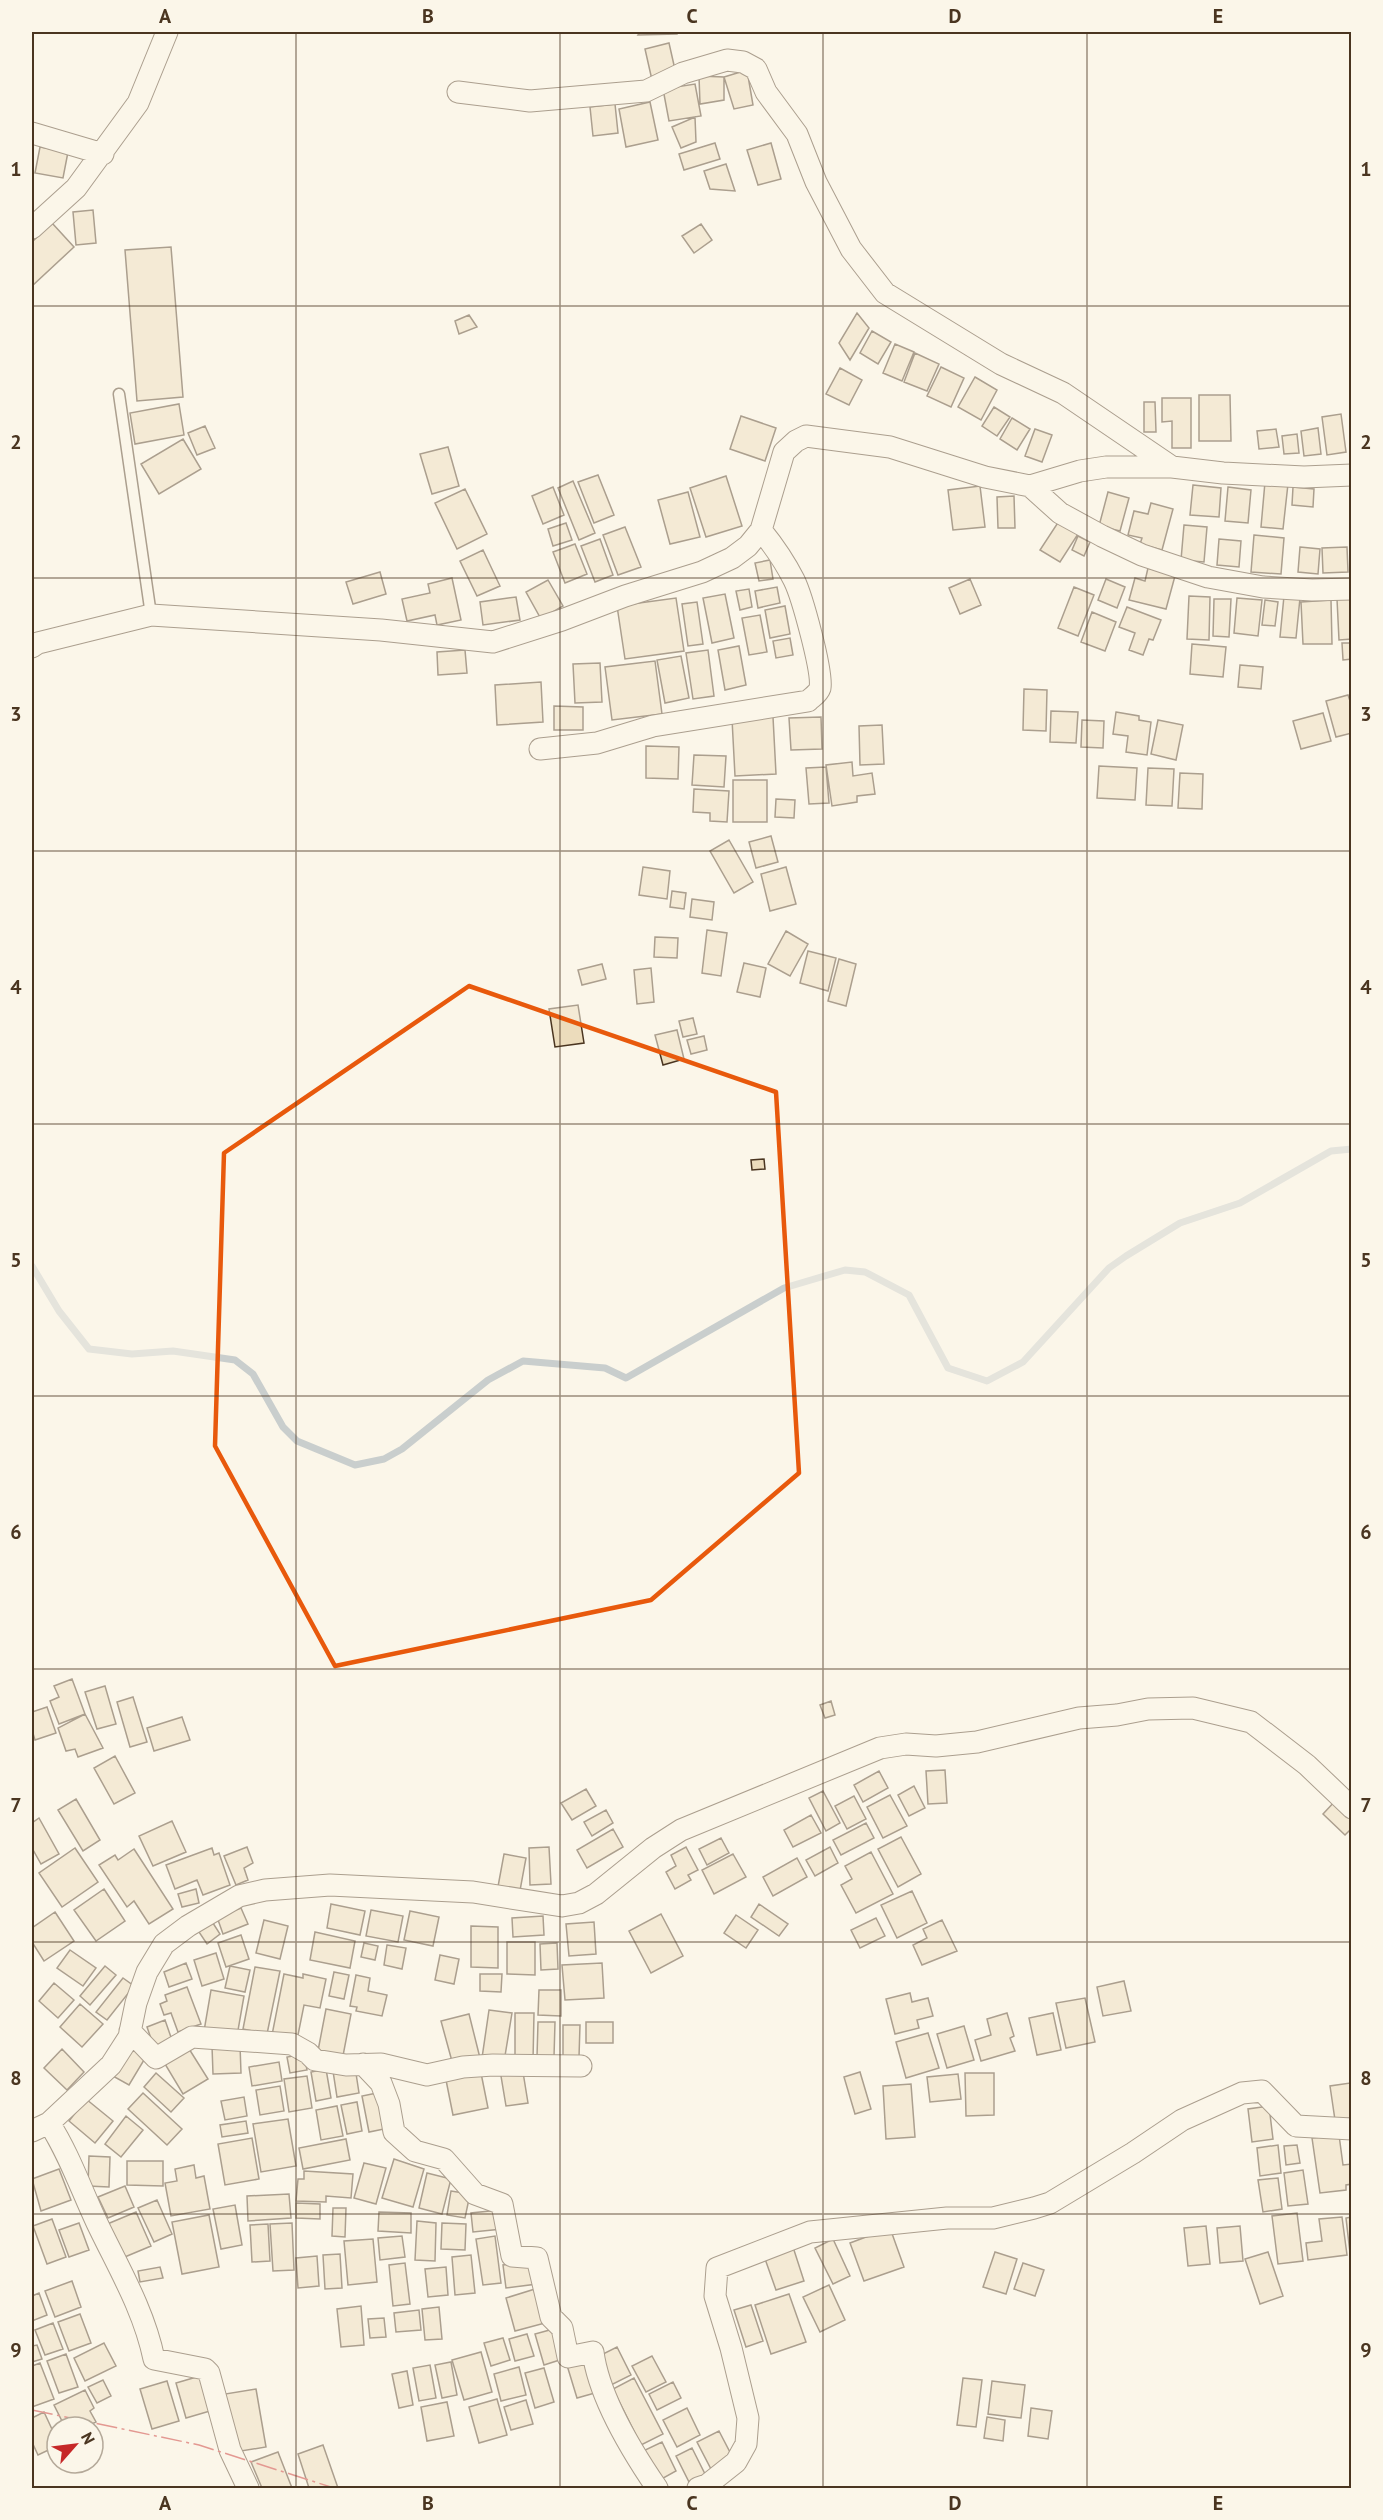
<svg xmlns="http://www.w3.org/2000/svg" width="1383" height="2520" font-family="'PT Sans',sans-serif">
	<rect width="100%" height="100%" fill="#fbf6e9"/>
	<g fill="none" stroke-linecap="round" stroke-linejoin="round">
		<path stroke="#c9cecd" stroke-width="7" d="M32,1266L59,1311L89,1349L132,1354L173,1351L235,1360L253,1374L283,1427L297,1441L355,1465L384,1459L402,1449L488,1380L523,1361L605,1368L626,1378L784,1288L845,1270L865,1272L909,1295L948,1368L987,1381L1023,1362L1109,1268L1126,1256L1180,1223L1240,1203L1331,1151L1352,1149"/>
	</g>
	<path fill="#ecdcbc" stroke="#4a3520" stroke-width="1.5" d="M640,32H677V34L638,35Z
		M669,43L676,74L652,80L645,49Z
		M747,70L753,105L734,109L724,77Z
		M699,76L724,77V100L700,104Z
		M695,84L701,116L669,121L663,89Z
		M650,102L658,140L626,147L619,109Z
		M615,104L618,133L593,136L590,107Z
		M695,117L696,142L681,148L672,127Z
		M715,143L720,159L684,170L679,154Z
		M771,143L781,179L758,185L747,150Z
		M40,147L68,152L63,178L35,173Z
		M726,164L735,191L710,189L704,171Z
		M93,210L96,243L76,245L73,212Z
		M52,223L74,247L32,286V242Z
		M701,224L712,240L694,253L682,236Z
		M171,247L183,397L137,401L125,250Z
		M857,313L869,328L850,360L839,343Z
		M469,315L477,327L459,334L455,321Z
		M872,331L891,342L878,364L860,353Z
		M895,344L914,352L902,381L883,373Z
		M915,353L939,364L927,391L904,382Z
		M941,367L964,378L951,407L927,396Z
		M840,368L862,380L849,405L826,394Z
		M975,377L997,390L981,420L958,407Z
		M1199,395H1230L1231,441H1199Z
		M1162,398H1191V448H1172V421L1162,422Z
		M1144,402H1155L1156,432H1144Z
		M179,404L184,435L135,444L130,413Z
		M994,407L1010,417L997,436L982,426Z
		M1341,414L1346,452L1327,455L1322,417Z
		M741,416L776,428L765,461L730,449Z
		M1012,418L1030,429L1017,450L1000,439Z
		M205,426L215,448L197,455L188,433Z
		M1318,428L1321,454L1304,456L1301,431Z
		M1035,429L1052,435L1042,462L1025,456Z
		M1276,429L1279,447L1259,449L1257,431Z
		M1297,434L1299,453L1284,454L1282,436Z
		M183,439L201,469L159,494L141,464Z
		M448,447L459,486L432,494L420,454Z
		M598,475L614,515L594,523L578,482Z
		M726,476L742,526L706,537L690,488Z
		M573,481L595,533L579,540L558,488Z
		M1265,482L1288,484L1283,529L1261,527Z
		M1193,485L1221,488L1219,517L1190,515Z
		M980,486L985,527L953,530L948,490Z
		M553,487L564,515L543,524L532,496Z
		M1228,487L1251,490L1248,523L1225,521Z
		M1293,487L1314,489L1313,507L1292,505Z
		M465,489L487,534L457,549L435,503Z
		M688,492L700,537L670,544L658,500Z
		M1108,492L1129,498L1120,531L1099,526Z
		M1014,496L1015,528H998L997,497Z
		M1151,503L1173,509L1162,550L1140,544L1142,538L1128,535L1134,511L1148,514Z
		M1059,521L1078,534L1060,562L1040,550Z
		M566,523L572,540L553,546L548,529Z
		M1184,525L1207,527L1204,562L1181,560Z
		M625,527L641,567L618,575L603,535Z
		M1254,535L1284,538L1281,574L1251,572Z
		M1078,536L1090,542L1084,556L1072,550Z
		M600,539L613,575L595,582L581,546Z
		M1219,539L1241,541L1239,567L1217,565Z
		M575,544L587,574L565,583L553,552Z
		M1300,547L1320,549L1318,574L1298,572Z
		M1347,547L1348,572L1323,573L1322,548Z
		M483,550L500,586L477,596L460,561Z
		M770,560L773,579L759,581L755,563Z
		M1148,568L1175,576L1166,609L1129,600L1135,578L1145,581Z
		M380,572L386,594L353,604L346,582Z
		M452,578L461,620L437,625L435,615L407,621L402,599L430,593L428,584Z
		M970,579L981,605L960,614L949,588Z
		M1106,579L1125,587L1117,608L1098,600Z
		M548,580L563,606L541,619L526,592Z
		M777,587L780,603L758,608L755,591Z
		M1074,587L1094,595L1078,636L1058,628Z
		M749,589L752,607L740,610L736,591Z
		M725,594L734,638L712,643L703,598Z
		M1189,596L1210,597L1209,640L1187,639Z
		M1284,596L1300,598L1296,638L1280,637Z
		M516,597L520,620L483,625L480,602Z
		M676,598L684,651L625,659L617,606Z
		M1237,598L1262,600L1258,636L1234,633Z
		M1352,598V639L1339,640L1337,599Z
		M1214,599H1231L1229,637L1213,636Z
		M1265,600L1278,602L1275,626L1262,625Z
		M1331,600L1332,644H1303L1301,602Z
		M697,602L703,644L688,646L682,604Z
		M785,606L790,634L770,638L765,610Z
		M1127,607L1161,620L1153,640L1149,639L1143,655L1129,650L1135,633L1119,627Z
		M1092,612L1116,622L1105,651L1081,642Z
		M760,615L767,652L749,655L742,618Z
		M790,638L793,655L776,658L773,641Z
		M1342,643H1352V659L1343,660Z
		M1192,644L1226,647L1223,677L1190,674Z
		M739,646L746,685L725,690L718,650Z
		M465,650L467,673L438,675L437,652Z
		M708,650L714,696L693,699L686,653Z
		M681,656L689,698L665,703L657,660Z
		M655,661L662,714L612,720L605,667Z
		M600,663L602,702L575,703L573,664Z
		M1240,665L1263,667L1261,689L1238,687Z
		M541,682L543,722L497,725L495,685Z
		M1024,689L1047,690L1046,731L1023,730Z
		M1348,695L1352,707V733L1336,737L1326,701Z
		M554,706L583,707V730H554Z
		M1051,711L1078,712L1076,743L1050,742Z
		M1116,712L1139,716V720L1151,722L1147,755L1126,752L1128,736L1113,734Z
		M1323,713L1331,741L1301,749L1293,721Z
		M773,717L776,774L735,776L732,719Z
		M821,717L822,749L791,750L789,718Z
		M1082,720L1104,721L1103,748L1081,747Z
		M1158,720L1183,725L1176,760L1151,754Z
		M882,725L884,764L860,765L859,726Z
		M646,746L679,747L678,779L646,778Z
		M694,755L726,756L724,787L692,785Z
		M852,762L853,776L872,773L875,794L857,796V802L832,806L826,765Z
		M1099,766L1137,768L1135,800L1097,798Z
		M826,767L829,803L809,804L806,768Z
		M1148,768L1174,769L1172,806L1146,805Z
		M1180,773L1203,774L1202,809L1178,808Z
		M733,780H767V822H733Z
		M694,789L729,791L727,822L710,821V813L693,812Z
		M776,799L795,800L794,818L775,817Z
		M771,836L778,862L756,868L749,842Z
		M729,840L753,882L734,893L710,851Z
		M643,867L670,871L667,899L639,895Z
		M786,867L796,904L770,911L761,874Z
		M672,891L686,893L684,909L670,907Z
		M692,899L714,902L712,920L690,917Z
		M707,930L727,933L721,976L702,973Z
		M786,931L808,944L790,976L768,964Z
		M655,937L678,938L677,958L654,957Z
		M808,951L836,958L828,991L800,983Z
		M839,959L856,964L846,1006L828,1001Z
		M744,963L766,968L760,997L737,992Z
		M602,964L606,979L582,985L578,970Z
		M651,968L654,1002L637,1004L634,970Z
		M578,1005L584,1043L555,1047L549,1009Z
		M693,1018L697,1034L683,1037L679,1021Z
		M677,1030L684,1059L663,1065L655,1035Z
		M704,1036L707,1050L691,1054L687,1040Z
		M764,1159L765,1169L752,1170L751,1160Z
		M72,1679L85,1714L59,1724L50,1701L59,1697L54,1686Z
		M105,1686L116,1724L97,1729L85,1692Z
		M133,1697L147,1742L130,1747L117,1702Z
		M831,1701L835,1715L825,1718L820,1705Z
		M47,1707L56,1733L35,1740L32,1730V1712Z
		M85,1714L103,1748L78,1757L75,1749L66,1751L58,1728Z
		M182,1717L190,1740L154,1751L147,1728Z
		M115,1756L135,1793L114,1804L94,1768Z
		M945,1770L947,1803L928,1804L926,1771Z
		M879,1771L888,1788L863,1802L854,1785Z
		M914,1786L925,1808L909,1816L898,1795Z
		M586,1789L596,1806L572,1820L561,1803Z
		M823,1791L840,1823L826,1831L809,1798Z
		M890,1795L907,1826L883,1838L867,1807Z
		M854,1796L866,1819L847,1829L835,1806Z
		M76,1799L100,1840L83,1851L58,1810Z
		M1337,1799L1352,1813V1828L1345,1835L1323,1814Z
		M606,1810L613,1823L592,1836L584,1822Z
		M811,1815L821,1833L793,1847L784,1830Z
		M39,1818L59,1854L41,1864L32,1848V1823Z
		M172,1821L186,1852L153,1866L139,1836Z
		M866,1823L874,1838L841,1855L833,1840Z
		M613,1829L623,1847L587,1868L577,1850Z
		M901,1837L921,1874L898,1887L878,1849Z
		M721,1838L729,1853L707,1865L699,1849Z
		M247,1847L253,1863L244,1868L248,1880L236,1885L224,1856Z
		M549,1847L551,1884L530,1885L529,1848Z
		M686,1847L698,1870L688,1875L691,1880L675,1889L666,1872L676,1866L671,1855Z
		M830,1847L838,1863L815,1876L806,1860Z
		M75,1848L98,1882L62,1907L39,1873Z
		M212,1848L214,1855L219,1853L230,1885L203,1895L197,1880L175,1889L166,1865Z
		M134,1849L173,1909L149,1924L134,1901L127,1907L99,1865L115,1855L118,1860Z
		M871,1852L893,1894L856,1913L841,1885L852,1879L845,1866Z
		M504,1854L526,1858L519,1896L497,1892Z
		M733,1854L746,1877L714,1894L702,1870Z
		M797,1858L807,1877L773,1896L763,1877Z
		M104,1889L125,1921L96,1941L74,1910Z
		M196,1889L199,1903L182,1907L178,1894Z
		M912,1891L927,1923L897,1938L881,1905Z
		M331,1904L365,1911L360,1935L327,1928Z
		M759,1904L788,1924L779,1936L751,1917Z
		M241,1908L248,1924L223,1934L217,1917Z
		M371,1910L403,1916L398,1942L366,1936Z
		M410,1911L439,1917L433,1946L404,1940Z
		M55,1912L74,1941L44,1961L32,1942V1928Z
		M661,1914L683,1956L651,1973L629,1931Z
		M736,1915L758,1930L746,1948L724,1933Z
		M543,1916L544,1935L513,1937L512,1918Z
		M876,1918L885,1936L860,1948L851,1930Z
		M211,1920L220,1934L207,1944L197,1929Z
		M264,1920L288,1926L280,1959L256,1953Z
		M942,1920L957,1951L922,1965L913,1945L927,1938L923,1929Z
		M594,1922L596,1954L569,1956L566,1924Z
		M471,1926L498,1927V1968L471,1967Z
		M315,1932L355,1941L350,1968L310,1960Z
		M241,1935L249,1959L226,1967L218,1943Z
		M507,1942H535V1975L507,1974Z
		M364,1943L378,1946L375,1960L361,1957Z
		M557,1943L558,1969L541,1970L540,1944Z
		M387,1945L406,1948L402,1969L384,1965Z
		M70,1950L96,1968L83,1986L57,1968Z
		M216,1953L224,1979L202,1986L194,1960Z
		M440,1955L459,1959L454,1984L435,1980Z
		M186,1963L192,1979L169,1987L164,1972Z
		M602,1963L604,1998L565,2000L562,1965Z
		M105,1966L116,1975L90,2005L80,1996Z
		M230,1966L250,1970L245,1992L225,1988Z
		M255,1967L280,1971L267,2034L243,2029Z
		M334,1972L349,1975L344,1999L329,1996Z
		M284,1974L303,1978V1974L326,1979L320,2008L304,2005L297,2040L272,2035Z
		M480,1974H502L501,1992L480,1991Z
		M356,1975L370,1978L368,1991L387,1995L382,2016L356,2011L357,2007L350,2006Z
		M123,1978L134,1986L107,2020L96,2012Z
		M1124,1981L1131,2011L1103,2016L1097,1987Z
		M54,1983L74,2000L58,2018L39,2001Z
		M187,1987L201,2024L178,2032L171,2013L164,2015L160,2004L167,2001L165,1995Z
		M211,1990L244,1996L237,2036L204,2031Z
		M539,1990H561V2016L538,2015Z
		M910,1993L912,2002L928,1998L933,2016L917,2020L919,2028L895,2034L886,1999Z
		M1085,1998L1095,2042L1066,2048L1056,2003Z
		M80,2004L103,2024L82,2047L60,2027Z
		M326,2009L351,2014L342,2061L317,2056Z
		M489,2010L512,2013L504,2062L482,2058Z
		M515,2013H534L533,2061H515Z
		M1007,2013L1014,2036L1010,2038L1015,2051L981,2061L975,2040L991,2035L987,2019Z
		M1053,2013L1061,2050L1037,2055L1029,2018Z
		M469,2014L480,2058L453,2065L441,2021Z
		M165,2020L173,2043L155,2050L147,2027Z
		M538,2022H555L554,2057H537Z
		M586,2022H613V2043H586Z
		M563,2025H580L579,2057L563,2056Z
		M964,2026L974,2060L947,2068L937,2034Z
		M928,2033L939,2068L906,2078L896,2042Z
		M129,2044L147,2055L129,2085L111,2075Z
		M186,2044L208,2079L183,2094L162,2059Z
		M240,2045L241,2073L213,2074L212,2046Z
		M62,2049L84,2072L67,2090L44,2068Z
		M304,2054L307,2070L290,2073L287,2057Z
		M279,2062L282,2081L252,2086L249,2067Z
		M522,2066L528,2103L506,2106L500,2070Z
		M355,2067L359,2093L337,2097L333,2071Z
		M480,2068L488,2108L453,2115L445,2075Z
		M326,2069L331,2098L316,2101L311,2072Z
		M860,2072L871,2109L855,2114L844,2077Z
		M156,2073L184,2098L171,2112L144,2087Z
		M965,2073H994V2115L966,2116Z
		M958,2074L961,2099L930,2102L927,2077Z
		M307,2076L312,2108L289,2112L284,2079Z
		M1350,2083L1352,2118L1335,2120L1330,2086Z
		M911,2084L915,2137L886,2139L883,2086Z
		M280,2086L284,2111L260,2115L256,2090Z
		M382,2092L389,2128L369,2132L362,2096Z
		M143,2093L182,2129L167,2145L128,2109Z
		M244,2097L247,2116L225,2120L221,2101Z
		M86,2099L113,2121L95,2143L69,2121Z
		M357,2102L362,2131L347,2134L341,2105Z
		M337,2106L343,2136L321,2140L316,2110Z
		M1269,2106L1273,2139L1252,2142L1248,2109Z
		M126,2116L143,2130L121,2157L105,2144Z
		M288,2119L296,2166L261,2172L253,2124Z
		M246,2121L248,2133L222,2137L220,2125Z
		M1339,2135L1343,2165L1352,2164V2184L1346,2185V2190L1320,2193L1312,2138Z
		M252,2138L259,2179L225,2185L218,2144Z
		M346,2139L350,2160L303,2169L299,2148Z
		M1278,2145L1281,2173L1260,2176L1257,2148Z
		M1297,2145L1300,2163L1286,2165L1284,2146Z
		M89,2156L110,2157L109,2187L88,2186Z
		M394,2159L424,2169L413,2207L382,2198Z
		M127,2161H163V2186L127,2185Z
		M364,2163L386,2168L376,2204L354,2198Z
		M194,2165L196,2178L204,2176L210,2209L171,2216L165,2183L177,2181L175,2169Z
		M59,2169L71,2200L41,2211L32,2179Z
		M1303,2170L1308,2204L1288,2206L1284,2173Z
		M304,2171L353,2174L351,2198L326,2196V2202L296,2201L298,2179H304Z
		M427,2173L451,2179L442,2214L419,2208Z
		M1278,2178L1282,2209L1263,2212L1258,2180Z
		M125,2186L134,2207L108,2218L98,2197Z
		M451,2191L470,2194L465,2218L447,2215Z
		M289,2194L291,2218L248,2221L247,2196Z
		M157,2200L172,2234L154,2242L138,2208Z
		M296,2203L320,2204V2219L296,2218Z
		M235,2205L242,2245L221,2249L213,2209Z
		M333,2208H346L345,2237L332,2236Z
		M499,2210L502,2229L473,2232L471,2213Z
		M136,2212L151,2246L120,2259L105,2225Z
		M379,2212L411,2213V2233L378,2231Z
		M1297,2213L1303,2261L1278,2264L1272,2216Z
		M209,2215L219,2267L182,2274L172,2222Z
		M1342,2217L1347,2255L1308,2260L1306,2243L1322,2241L1319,2219Z
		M1352,2217V2253H1350L1346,2218Z
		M52,2219L66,2257L47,2264L33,2226Z
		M417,2221L436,2223L435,2261L415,2260Z
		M79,2223L89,2250L69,2257L59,2230Z
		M292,2223L294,2270L273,2271L270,2224Z
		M442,2223L466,2224L465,2250L441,2249Z
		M268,2224L270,2261L252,2262L250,2225Z
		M1206,2226L1210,2264L1188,2266L1184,2228Z
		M1240,2226L1243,2261L1220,2263L1217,2228Z
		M890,2228L904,2267L864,2281L850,2243Z
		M402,2236L405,2257L380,2260L378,2238Z
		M495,2236L501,2283L483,2285L476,2239Z
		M373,2239L377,2282L348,2285L344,2241Z
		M833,2239L850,2276L833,2284L815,2248Z
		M793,2247L804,2281L776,2290L764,2256Z
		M995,2252L1017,2259L1006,2294L983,2287Z
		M1268,2252L1283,2296L1260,2304L1245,2259Z
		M340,2254L342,2288L325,2289L323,2255Z
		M471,2255L475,2293L455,2295L452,2257Z
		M317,2256L319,2286L298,2288L296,2258Z
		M534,2261L537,2284L506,2288L503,2265Z
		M405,2263L410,2304L393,2306L389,2265Z
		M1023,2263L1044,2270L1035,2296L1014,2289Z
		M160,2267L163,2278L140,2282L138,2271Z
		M446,2267L448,2295L428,2297L425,2269Z
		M72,2281L81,2307L55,2317L45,2291Z
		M829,2285L845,2320L820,2332L803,2297Z
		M535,2289L545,2323L515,2331L506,2298Z
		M39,2293L47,2315L32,2321V2296Z
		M789,2294L806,2342L771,2354L755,2305Z
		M751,2305L763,2341L746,2347L734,2310Z
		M361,2306L364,2345L341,2347L337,2309Z
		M439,2307L442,2339L425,2340L422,2309Z
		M419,2310L421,2330L396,2332L394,2313Z
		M80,2314L91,2343L69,2351L58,2322Z
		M384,2318L386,2337L370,2338L368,2319Z
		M53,2323L63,2349L45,2355L35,2330Z
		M557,2328L566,2358L544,2365L535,2334Z
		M527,2334L534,2356L515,2361L509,2339Z
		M503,2338L510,2360L491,2366L484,2343Z
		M104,2343L116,2366L85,2381L74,2358Z
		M37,2345L42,2359L32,2362V2346Z
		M617,2347L631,2375L609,2386L595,2358Z
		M481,2352L492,2392L464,2400L452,2360Z
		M66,2354L78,2387L59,2393L47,2361Z
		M592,2355L602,2391L577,2398L566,2362Z
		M652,2356L666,2382L646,2392L632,2366Z
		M451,2362L457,2395L442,2398L435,2365Z
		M40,2363L54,2399L32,2407V2366Z
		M430,2365L436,2398L419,2401L413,2368Z
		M519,2367L526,2395L501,2401L494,2374Z
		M544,2368L554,2402L535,2408L525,2373Z
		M407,2371L413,2405L399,2408L392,2374Z
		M200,2376L210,2411L186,2418L176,2383Z
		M634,2378L663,2434L641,2445L613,2389Z
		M963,2378L982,2380L976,2427L957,2425Z
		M103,2380L111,2396L97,2403L88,2387Z
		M167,2381L179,2421L152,2429L140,2389Z
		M992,2381L1025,2385L1021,2418L988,2414Z
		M673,2382L681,2398L657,2410L649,2394Z
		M256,2389L266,2447L235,2452L225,2394Z
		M85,2390L94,2408L90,2411L96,2422L86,2427H79L74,2418L63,2423L54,2405Z
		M497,2399L507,2435L479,2443L469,2407Z
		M526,2400L533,2424L511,2430L504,2407Z
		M447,2402L454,2436L427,2441L421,2407Z
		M687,2408L700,2435L677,2447L663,2420Z
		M1031,2408L1052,2411L1048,2439L1028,2436Z
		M44,2412L57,2440V2446L38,2455L32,2442V2418Z
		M987,2417L1005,2420L1003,2441L984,2438Z
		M719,2431L734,2460L712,2471L697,2442Z
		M662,2442L676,2471L658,2481L643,2451Z
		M323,2445L338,2488H309L298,2454Z
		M692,2448L708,2480L692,2488L676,2456Z
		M278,2452L292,2488H262L251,2462Z"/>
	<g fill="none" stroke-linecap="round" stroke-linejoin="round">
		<defs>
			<path id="lane" d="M119,394L151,615"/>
			<path id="street" d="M458,92L530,101L646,91L683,73L727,60L743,62L756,69L766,92L797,134L816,182L851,249L885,293L1001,364L1063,393L1172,467
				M32,133L103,154
				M32,228L76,188L138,103L167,32
				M1030,486L1060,513L1102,536L1142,555L1208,577L1263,587L1312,590L1352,589
				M32,647L38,643L151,615L381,630L493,642L562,620L625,596L702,572L732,558L748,546L761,530L784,452L796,441L806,436L890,447L985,477L1030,486L1080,471L1106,467H1172L1223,473L1304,477L1352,475
				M540,749L597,743L653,726L808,701C812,697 818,694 820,688C823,672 802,596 794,580C785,562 774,546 761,530
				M130,2031L156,2058L192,2037L292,2044L308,2053L315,2060L346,2065L381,2064L427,2075L463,2067L493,2065L581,2066
				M363,2064L381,2083L389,2104L394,2132L415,2151L444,2159L475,2194L502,2204L512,2256L537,2258L551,2317L562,2328L568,2357L593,2352C599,2398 631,2450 657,2488
				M49,2123C69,2154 81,2189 97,2223C118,2267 144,2310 154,2359L205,2369L209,2373L230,2450L248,2488
				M32,2131L49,2123L111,2065L129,2037L136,2003L147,1972L164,1944L188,1926L239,1896L265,1890L330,1885L473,1892L562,1906L579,1903L596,1894L653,1848L681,1830L880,1748L906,1744L936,1746L977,1742L1079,1718L1117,1715L1148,1709L1193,1708L1251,1722L1307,1765L1352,1808
				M698,2488L707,2485L736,2462L746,2444L748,2418L731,2348L715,2296L717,2268L810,2232L947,2218H993L1034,2208L1050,2203L1133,2153L1182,2120L1242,2093L1262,2091L1296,2126L1352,2129"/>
		</defs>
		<use href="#lane" stroke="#4a3520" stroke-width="13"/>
		<use href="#street" stroke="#4a3520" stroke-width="23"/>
		<use href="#lane" stroke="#fbf6e9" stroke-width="10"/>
		<use href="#street" stroke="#fbf6e9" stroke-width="21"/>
		<path stroke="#c62828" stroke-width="1.5" stroke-dasharray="21 4.5 3 4.5" stroke-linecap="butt" d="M32,2410L199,2445L334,2488"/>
	</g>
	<path d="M0 0H1383V2520H0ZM469,986L776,1092L799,1473L651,1600L335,1666L215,1446L224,1153Z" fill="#fbf6e9" fill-opacity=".55" fill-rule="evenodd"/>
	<path fill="none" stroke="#e8590c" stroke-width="4.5" stroke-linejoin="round" d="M469,986L776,1092L799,1473L651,1600L335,1666L215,1446L224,1153Z"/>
	<path fill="none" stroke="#4a3520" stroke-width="1.5" stroke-opacity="0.55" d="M296,32V2488M560,32V2488M823,32V2488M1087,32V2488M32,306H1352M32,578H1352M32,851H1352M32,1124H1352M32,1396H1352M32,1669H1352M32,1942H1352M32,2214H1352"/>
	<rect width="1383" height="2520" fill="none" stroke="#fbf6e9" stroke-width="66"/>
	<g transform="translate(75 2445) rotate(62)"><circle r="28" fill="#fbf6e9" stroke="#b4a999" stroke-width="1.5"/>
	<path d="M0-4.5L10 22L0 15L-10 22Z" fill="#c62828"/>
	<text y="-9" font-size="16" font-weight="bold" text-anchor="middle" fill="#4a3520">N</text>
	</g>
	<rect x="33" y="33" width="1317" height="2454" fill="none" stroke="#4a3520" stroke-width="2"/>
	<g font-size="20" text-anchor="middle" font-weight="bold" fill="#4a3520">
		<text x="165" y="23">A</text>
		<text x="428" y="23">B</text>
		<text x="692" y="23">C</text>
		<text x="955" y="23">D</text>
		<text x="1218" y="23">E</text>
		<text x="16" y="176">1</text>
		<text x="1366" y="176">1</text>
		<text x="16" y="449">2</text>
		<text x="1366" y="449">2</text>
		<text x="16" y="721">3</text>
		<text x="1366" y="721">3</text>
		<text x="16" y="994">4</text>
		<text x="1366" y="994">4</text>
		<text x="16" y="1267">5</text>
		<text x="1366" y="1267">5</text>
		<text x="16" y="1539">6</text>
		<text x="1366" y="1539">6</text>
		<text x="16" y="1812">7</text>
		<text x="1366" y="1812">7</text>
		<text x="16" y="2085">8</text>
		<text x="1366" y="2085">8</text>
		<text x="16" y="2357">9</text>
		<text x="1366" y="2357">9</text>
		<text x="165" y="2510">A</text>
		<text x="428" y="2510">B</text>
		<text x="692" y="2510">C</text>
		<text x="955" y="2510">D</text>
		<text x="1218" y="2510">E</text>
	</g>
</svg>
